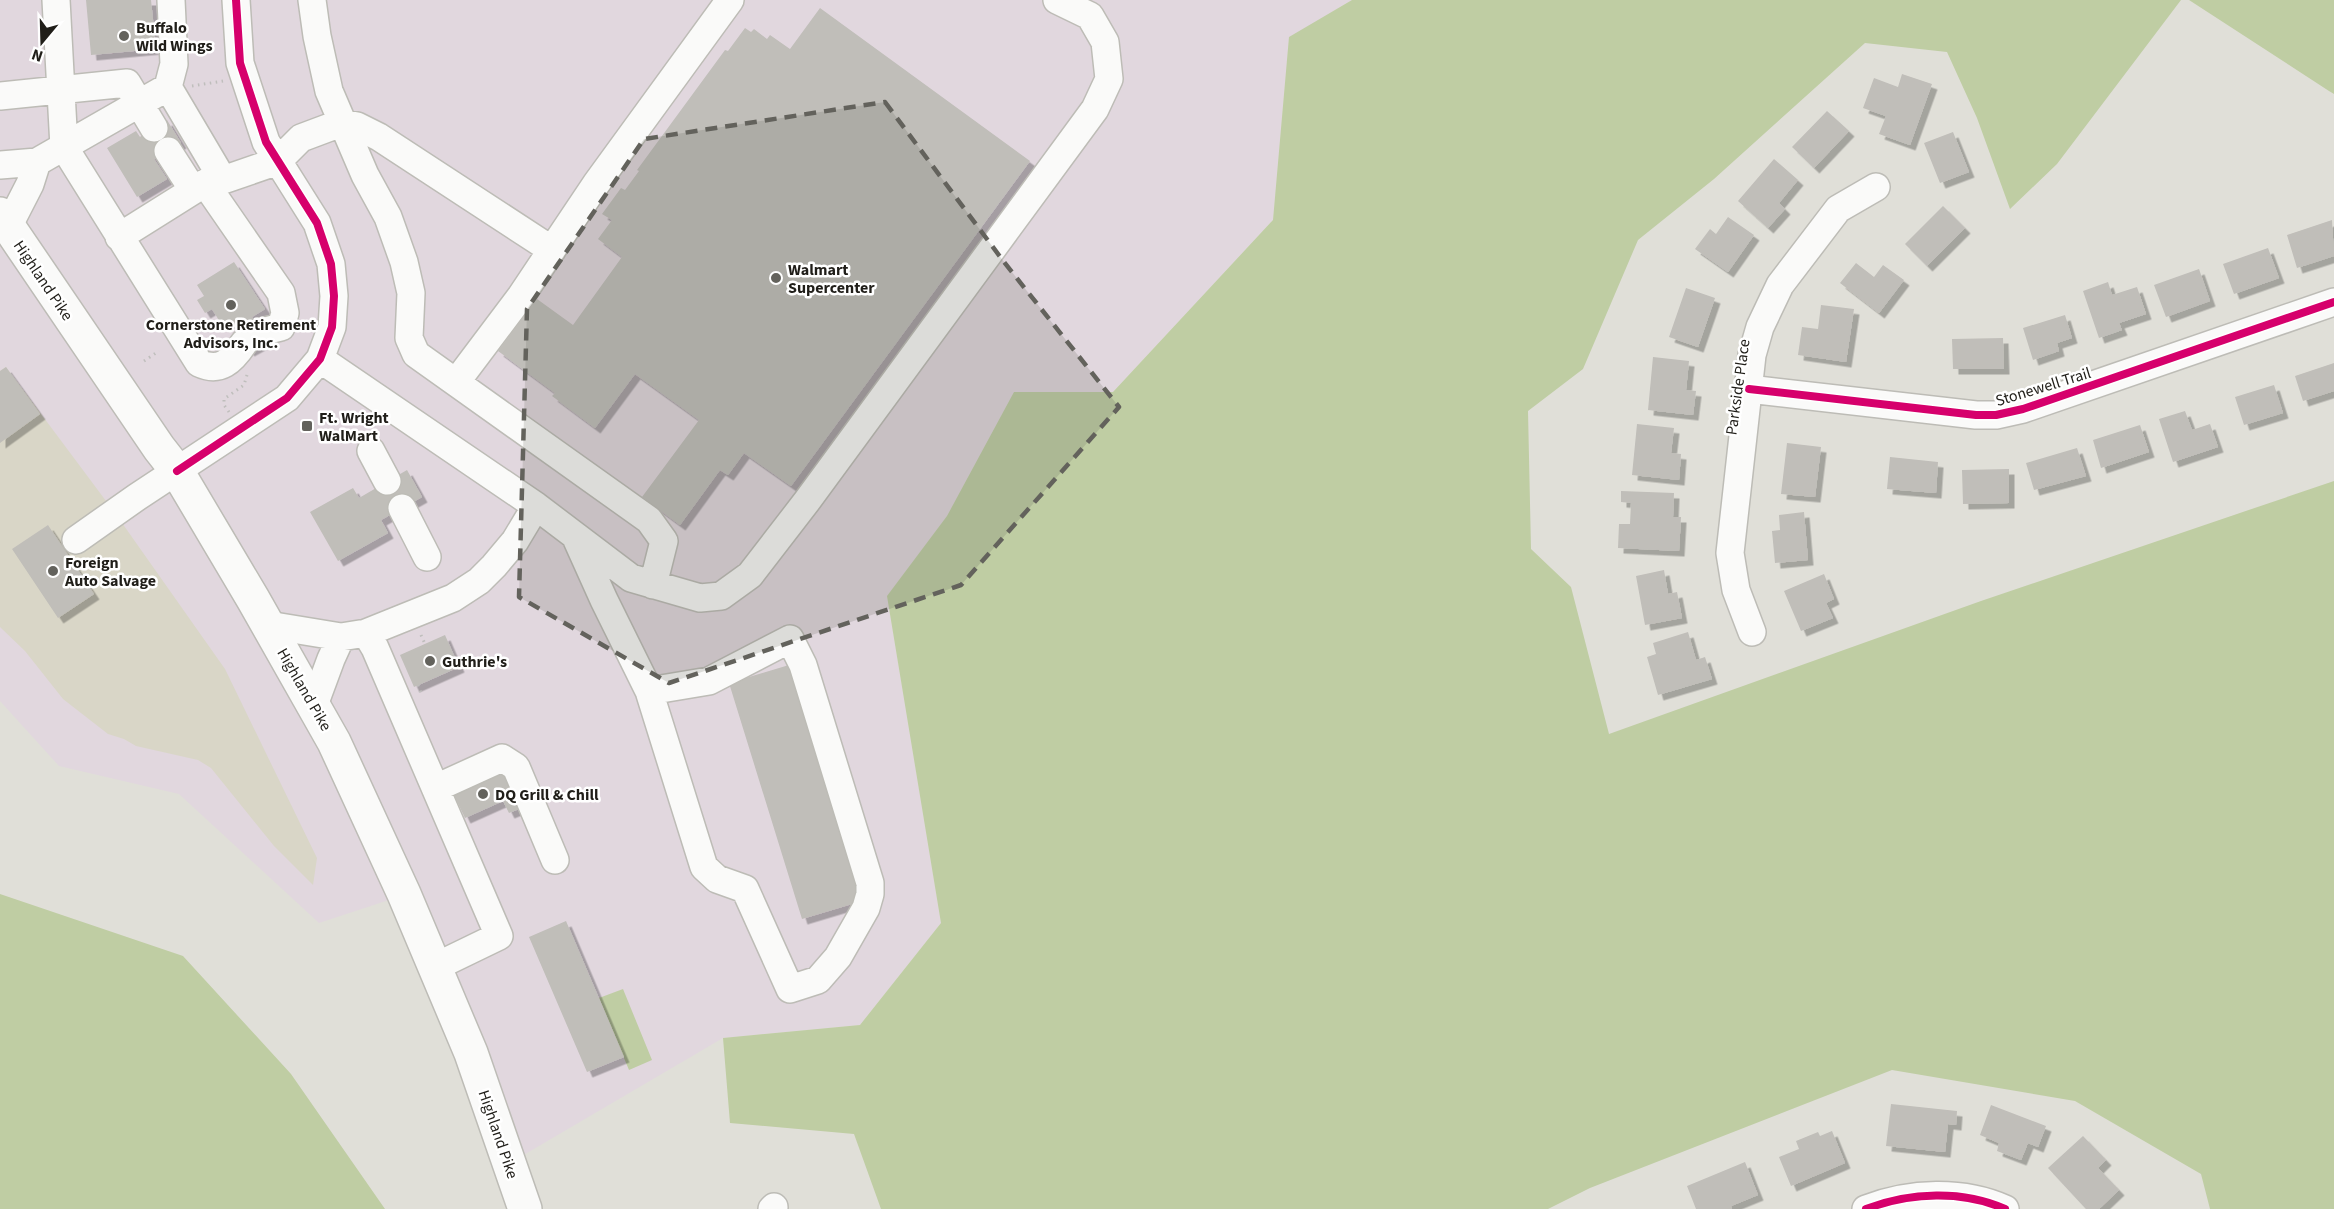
<svg xmlns="http://www.w3.org/2000/svg" width="2334" height="1209" font-family="'Source Sans 3',sans-serif">
	<defs>
		<filter id="shadow"><feDropShadow dx="5.5" dy="5.5" stdDeviation="0" flood-color="#0004"/></filter>
	</defs>
	<rect width="100%" height="100%" fill="#e0dfd8"/>
	<path fill="#e1d7de" d="M0,0H1352L1289,38L1273,220L1113,392H1014L947,516L887,596L941,923L860,1025L723,1038L510,1163L404,895L319,923L179,794L59,766L0,701Z"/>
	<path fill="#d9d6c7" d="M6,367L115,513L225,669L317,858L313,885L274,846L211,768L198,760L136,746L124,739L108,734L63,699L25,651L0,627V371Z"/>
	<path fill="#bfcda3" d="M1352,0H2181L2057,164L2010,209L1977,118L1947,52L1865,43L1714,179L1638,240L1583,369L1528,411L1531,549L1571,587L1609,734L1981,601L2334,481V1209H2210L2201,1174L2075,1101L1892,1070L1590,1188L1548,1209H881L854,1134L730,1123L723,1038L860,1025L941,923L887,596L947,516L1014,392H1113L1273,220L1289,37Z
		M2189,0H2334V94L2329,91Z
		M0,894L183,956L291,1074L385,1209H0Z
		M623,989L652,1060L629,1070L599,998Z"/>
	<path fill="#c0beb9" filter="url(#shadow)" d="M86,0H151L156,49L91,55Z
		M820,8L1030,161L791,486L744,453L728,475L720,470L680,525L642,497L699,420L635,374L595,428L552,396L555,393L498,351L537,299L573,325L622,257L598,239L612,220L602,214L621,188L625,190L639,171L637,170L725,50L728,51L745,28L751,32L754,29L767,39L770,35L790,49Z
		M1902,74L1932,84L1910,145L1879,134L1886,116L1863,108L1874,78L1898,87Z
		M1827,111L1849,131L1814,168L1792,147Z
		M167,120L181,143L154,159L167,179L137,197L107,148L136,131L140,137Z
		M1953,132L1969,172L1940,183L1924,143Z
		M1774,159L1798,180L1779,203L1785,209L1768,228L1738,201Z
		M1943,206L1965,228L1927,266L1905,244Z
		M1728,217L1754,235L1728,272L1695,249L1710,229L1716,234Z
		M2332,220L2334,256L2297,268L2287,235Z
		M2268,248L2279,278L2234,294L2223,264Z
		M234,262L265,309L252,317L267,341L249,351L231,322L223,327L212,309L205,313L197,300L204,296L197,285Z
		M1856,263L1874,277L1883,265L1904,280L1879,313L1840,283Z
		M2199,269L2210,301L2166,317L2154,285Z
		M2108,282L2112,295L2137,287L2146,314L2119,323L2122,330L2099,338L2083,291Z
		M1686,288L1715,298L1698,347L1669,337Z
		M1821,305L1854,309L1846,362L1798,355L1802,327L1818,329Z
		M2065,315L2072,338L2057,343L2059,351L2033,360L2023,328Z
		M2003,338L2004,369H1953L1952,339Z
		M1653,357L1689,361L1686,390L1696,391L1693,415L1648,410Z
		M2334,363V391L2303,401L2295,376Z
		M6,367L40,414L0,443V371Z
		M2274,385L2283,413L2244,425L2235,397Z
		M2185,411L2192,430L2210,424L2218,447L2173,462L2159,419Z
		M1637,424L1674,428L1671,453L1681,454L1679,480L1632,475Z
		M2140,425L2149,452L2101,468L2093,440Z
		M1787,443L1821,447L1815,497L1781,494Z
		M2077,448L2086,476L2034,490L2026,463Z
		M1890,457L1938,462L1936,493L1887,489Z
		M2009,469V503L1963,504L1962,470Z
		M407,470L422,497L381,520L388,533L338,561L310,512L353,488L359,498Z
		M1621,491L1674,493L1673,517H1681L1679,551L1618,548L1619,524H1630L1631,503L1621,502Z
		M1804,512L1808,560L1775,563L1772,531L1780,530L1779,515Z
		M48,525L94,594L58,618L12,549Z
		M1664,570L1668,594L1677,592L1682,618L1645,625L1636,576Z
		M1824,574L1834,599L1826,603L1833,618L1801,631L1784,591Z
		M1688,632L1696,660L1705,657L1712,679L1658,695L1647,657L1656,654L1653,643Z
		M445,635L459,667L414,687L400,655Z
		M789,665L862,901L802,919L729,683Z
		M496,767L500,774L507,771L524,807L509,813L503,801L465,818L453,793Z
		M566,921L624,1057L587,1072L529,937Z
		M1891,1104L1957,1111L1956,1125L1948,1124L1945,1152L1886,1146Z
		M1991,1105L2046,1126L2038,1147L2028,1143L2021,1160L1997,1151L1999,1143L1980,1135Z
		M1832,1131L1845,1163L1791,1186L1779,1157L1799,1149L1796,1141L1818,1132L1820,1136Z
		M2083,1136L2106,1160L2098,1168L2119,1190L2099,1209H2086L2048,1168Z
		M1745,1162L1758,1195L1731,1206L1732,1209H1696L1687,1186Z"/>
	<g fill="none" stroke-linecap="round" stroke-linejoin="round">
		<defs>
			<path id="minor" d="M56,0L64,147L199,363C220,373 232,361 244,343
				M312,0L317,36L329,91L365,175L388,217L404,262L411,293L409,338L416,354L649,520L664,541L653,585
				M168,87L174,64L171,0
				M0,96L127,83L154,128
				M168,151L193,190
				M0,165L37,162L168,87L223,180
				M205,183L281,293L285,313L281,327L261,332
				M8,227L30,184L37,162
				M119,237L205,183L223,180L278,161L301,138L341,123L357,126L379,137L552,250
				M320,359L536,506L631,578L700,598L721,596L750,575L807,501L1095,109L1109,79L1105,42L1090,16L1057,0
				M457,381L521,296L596,184L730,0
				M1749,389L1976,415H1996L2023,409L2334,302
				M371,451L387,481
				M402,508L427,557
				M76,540L137,497L287,398L320,359L332,327L334,296L331,264L317,223L266,142L240,63L236,0
				M577,540L604,600L649,691L704,867L717,879L745,889L790,989L818,980L838,957L866,908L870,894V883L803,665L790,639L709,681L649,691
				M268,625L341,637L366,633L453,598L479,581L494,566L515,541L536,506
				M1752,632L1736,590L1730,553L1752,355L1760,327L1780,285L1838,209L1876,187
				M366,633L375,648L499,936L435,967
				M314,705L331,659L341,637
				M436,788L502,758L516,767L555,860
				M772,1209L774,1207
				M1866,1209C1910,1192 1963,1190 2005,1209"/>
			<path id="major" d="M0,214L159,448L177,471L253,599L334,742L404,894L471,1053L525,1209"/>
		</defs>
		<use href="#minor" stroke="#bdbcb6" stroke-width="30"/>
		<use href="#major" stroke="#bdbcb6" stroke-width="36"/>
		<path stroke="#bfbebc" stroke-width="3" stroke-dasharray="1.5 4.5" stroke-linecap="butt" d="M192,86L223,81
			M144,361L159,351
			M229,412L224,405V399L244,385L247,375
			M421,635L425,644
			M418,685L421,693"/>
		<use href="#minor" stroke="#fafaf9" stroke-width="27"/>
		<use href="#major" stroke="#fafaf9" stroke-width="33"/>
		<defs>
			<path id="cycleway" d="M1749,389L1976,415H1996L2023,409L2334,302
				M177,471L287,398L320,359L332,327L334,296L331,264L317,223L266,142L240,63L236,0
				M1866,1209C1910,1192 1963,1190 2005,1209"/>
		</defs>
		<use href="#cycleway" stroke="#fff" stroke-width="11"/>
		<use href="#cycleway" stroke="#d6006c" stroke-width="8"/>
	</g>
	<path fill="#63625c" fill-opacity="0.2" stroke="#63625c" stroke-width="4.5" stroke-dasharray="12 8" stroke-linejoin="round" d="M885,102L1004,262L1119,407L961,585L669,683L519,597L527,309L644,139Z"/>
	<g fill="#63625c" stroke="#fff" stroke-width="2">
		<circle cx="124" cy="36" r="6"/>
		<circle cx="776" cy="278" r="6"/>
		<circle cx="231" cy="305" r="6"/>
		<rect x="301" y="420" width="12" height="12" rx="3"/>
		<circle cx="53" cy="571" r="6"/>
		<circle cx="430" cy="661" r="6"/>
		<circle cx="483" cy="794" r="6"/>
	</g>
	<g text-anchor="middle" stroke-width="5" stroke-linejoin="round" paint-order="stroke">
		<g font-size="16" font-weight="bold" fill="#201e19" stroke="#fff" text-anchor="start">
			<text x="136" y="33">Buffalo<tspan x="136" dy="18">Wild Wings</tspan></text>
			<text x="788" y="275">Walmart<tspan x="788" dy="18">Supercenter</tspan></text>
			<text x="231" y="330" text-anchor="middle">Cornerstone Retirement<tspan x="231" dy="18">Advisors, Inc.</tspan></text>
			<text x="319" y="423">Ft. Wright<tspan x="319" dy="18">WalMart</tspan></text>
			<text x="65" y="568">Foreign<tspan x="65" dy="18">Auto Salvage</tspan></text>
			<text x="442" y="667">Guthrie's</text>
			<text x="495" y="800">DQ Grill &amp; Chill</text>
		</g>
		<g font-size="16" fill="#201e19" stroke="#fff">
			<text transform="translate(44 280) rotate(56)" y="6">Highland Pike</text>
			<text transform="translate(2043 386) rotate(-17)" y="6">Stonewell Trail</text>
			<text transform="translate(1737 387) rotate(-82)" y="6">Parkside Place</text>
			<text transform="translate(305 689) rotate(60)" y="6">Highland Pike</text>
			<text transform="translate(499 1134) rotate(71)" y="6">Highland Pike</text>
		</g>
	</g>
	<g transform="translate(42 42) rotate(199)" stroke="#ffffff" stroke-width="4.5" paint-order="stroke">
	<path d="M0-4.5L10 22L0 15L-10 22Z" fill="#201e19"/>
	<text y="-9" font-size="16" font-weight="bold" text-anchor="middle" fill="#201e19">N</text>
	</g>
</svg>
